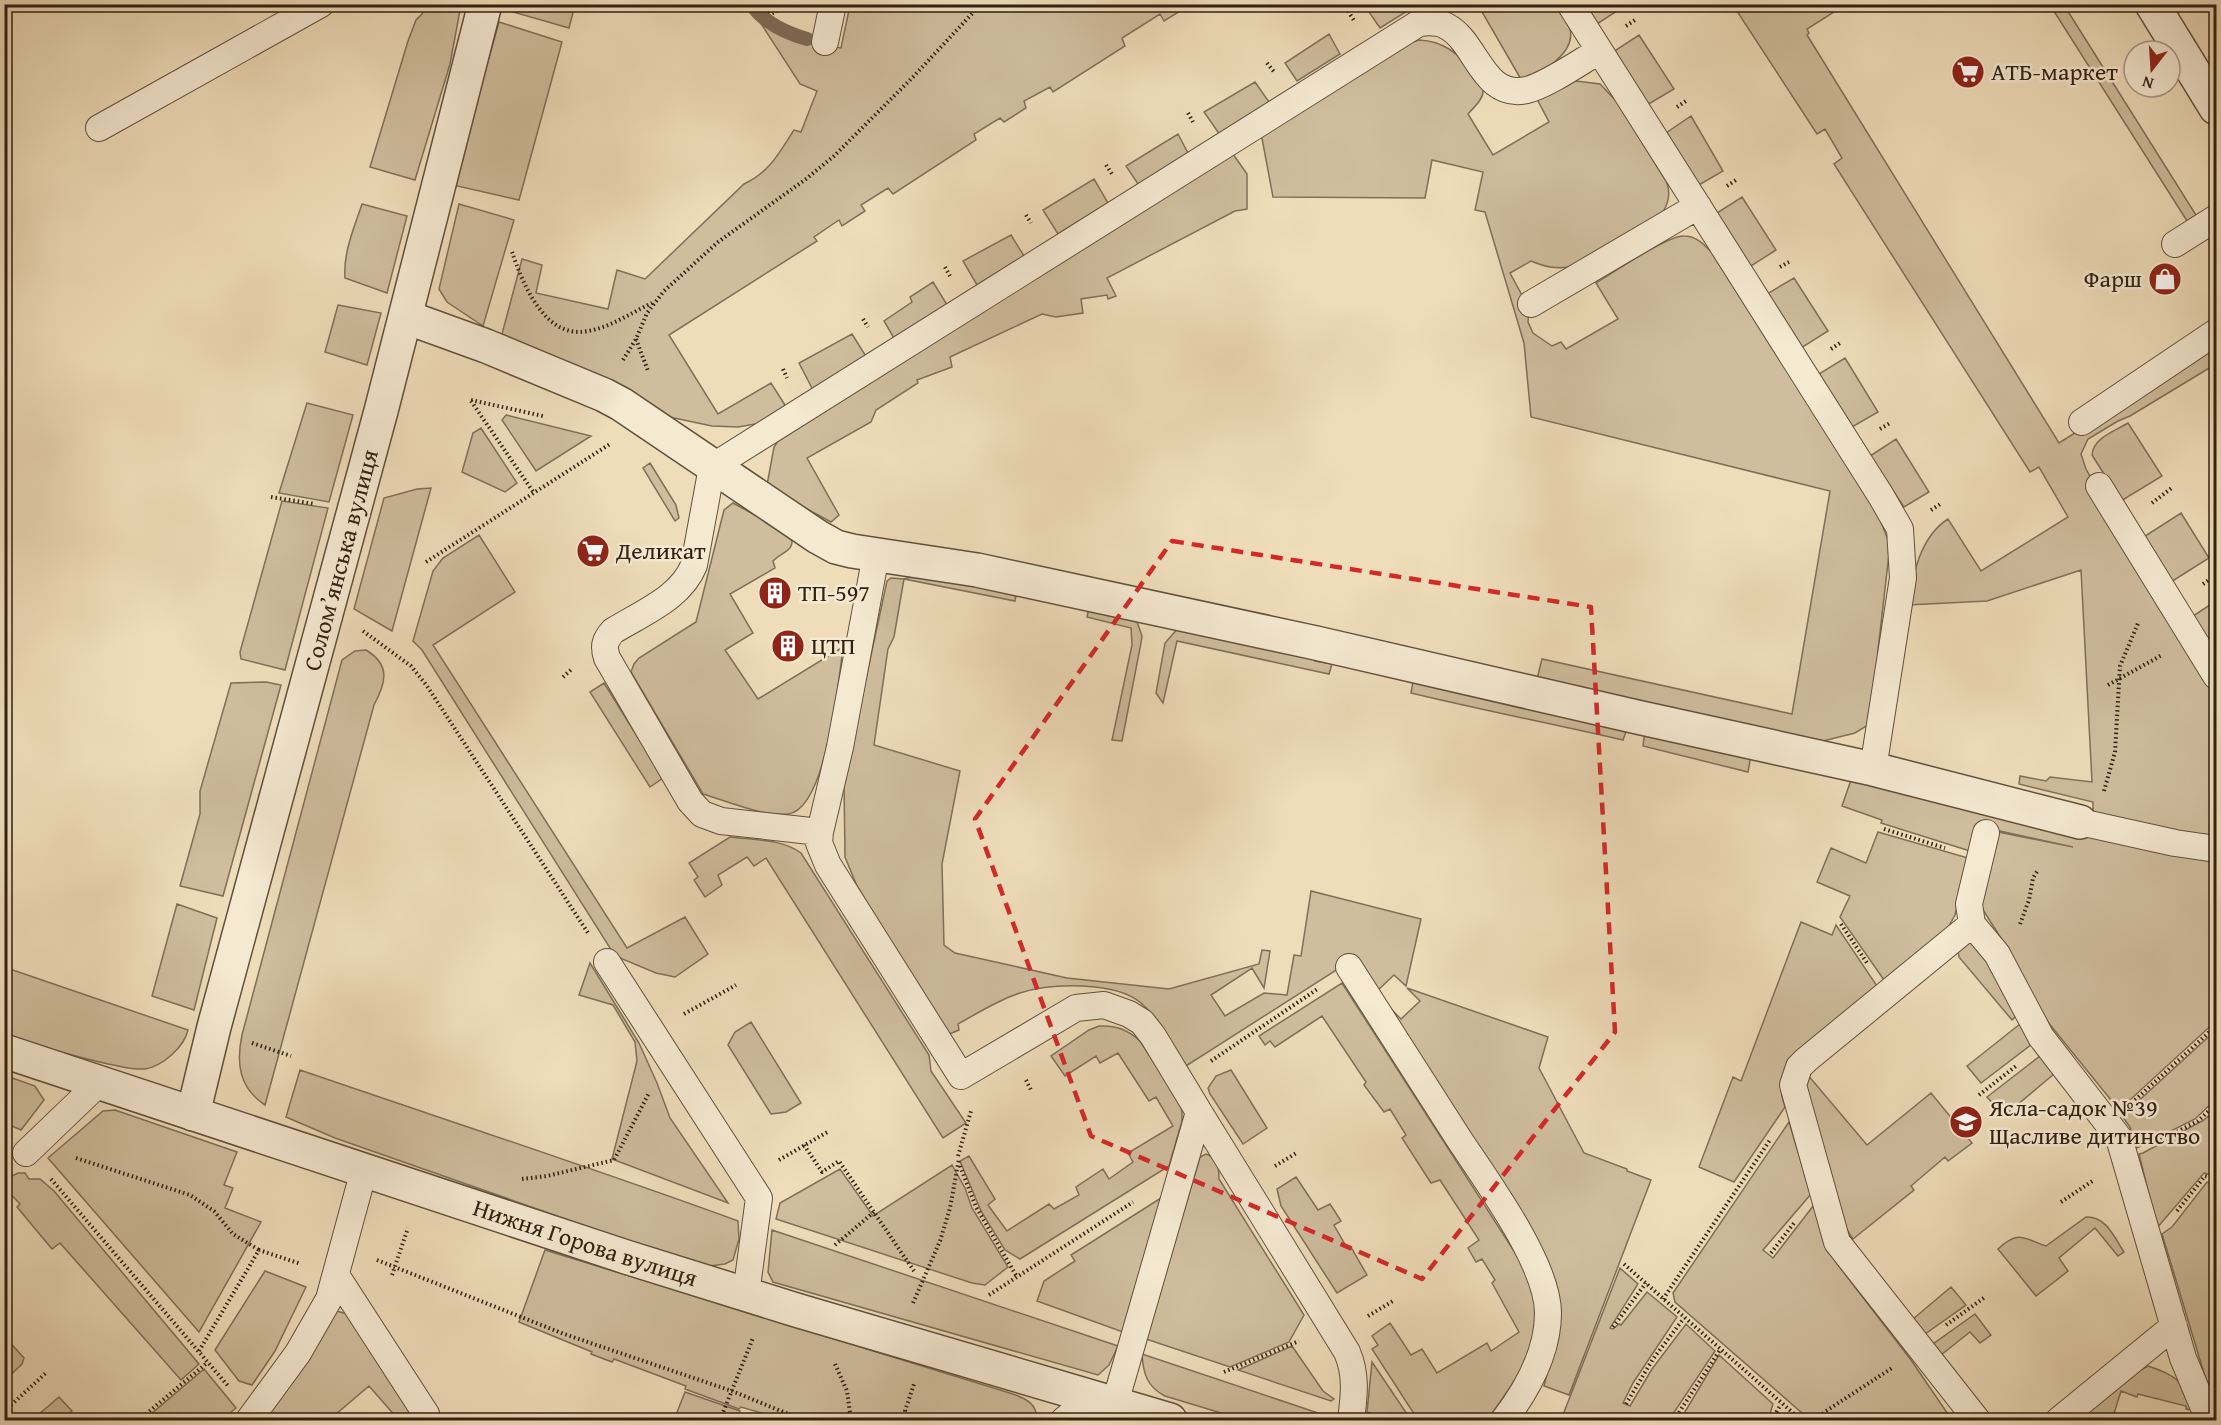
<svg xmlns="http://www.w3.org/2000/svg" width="2221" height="1425" font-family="'Gentium Book Plus',serif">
	<rect width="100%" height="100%" fill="#efddba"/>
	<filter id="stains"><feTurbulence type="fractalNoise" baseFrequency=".00333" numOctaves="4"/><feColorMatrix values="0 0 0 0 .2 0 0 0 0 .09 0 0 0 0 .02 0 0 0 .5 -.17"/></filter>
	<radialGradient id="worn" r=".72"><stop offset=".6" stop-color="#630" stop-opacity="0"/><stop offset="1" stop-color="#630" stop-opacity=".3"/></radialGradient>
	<path fill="#cfbd9d" stroke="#806f58" stroke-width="1.5" d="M426,5H461L450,64L415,180L370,167L408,41L416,20L422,14Z
		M505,5V4L575,5L569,28L503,9Z
		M850,5H1190L1164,21L1160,14L1122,38L1125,46L1053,92L1050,87L1024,101L1026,108L1004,122L1000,118L974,134L976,140L893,194L888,188L861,205L865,211L842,226L839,220L814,237L817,241L669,335L718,414L771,383L785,405L767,422L738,427L712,426L660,415L621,386L502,334L522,259L542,265L536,293L608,309L617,270L645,279L744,184C770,172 779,153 794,130L801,132L817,91L800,84L758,19L794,41L841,48Z
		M1380,5V4L1417,5L1380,28L1369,12Z
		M1478,5H1556C1561,12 1567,20 1570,29C1576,54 1541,73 1522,81Z
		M1584,5H1617L1620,9L1597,24Z
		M1733,5H1845L1807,29L1809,33L1807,35L2059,443L2216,344V364L2130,416L2118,421L2088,439L2081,454L2086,469L2113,518L2166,611L2216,693V838L2093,815V802L2019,784L2020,776L2046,781L2050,777L2092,782L2081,570L1987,601L1908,605C1913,574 1920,537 1948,519L1981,571L2068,517L2039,467L2030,472L1834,164L1842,158L1825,129L1817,134Z
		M2050,5H2064L2196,215L2187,221Z
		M499,22L562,42L519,200L453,185Z
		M1329,34L1340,54L1297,81L1285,63Z
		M1639,35L1674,89L1647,105L1613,52Z
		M1419,40C1444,41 1459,54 1474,73C1477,78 1482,84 1483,90C1484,99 1473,108 1468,114L1493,155L1549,122L1537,99L1564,85L1576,81L1600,84L1618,103L1666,181C1671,192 1669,202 1663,212L1570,267C1555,269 1545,267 1531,261L1510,273L1529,308L1528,322L1533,333L1552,346L1561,342L1566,349L1618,319L1596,283C1613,273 1668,235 1684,236C1696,236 1704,244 1712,253L1877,512L1890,545L1878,650V698L1868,725L1855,733L1823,741L1537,679L1542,659L1792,714L1830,491L1531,417L1524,343L1485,212L1475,210L1483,172L1432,160L1425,198L1273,197L1261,133L1394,48Z
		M1255,82L1269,102L1220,135L1204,112Z
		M1691,116L1723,171L1699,185L1666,133Z
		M1178,134L1189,155L1140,187L1126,166Z
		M1233,154L1247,174V209L1235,211L1107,278L1116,296L1108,299L1107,295L1081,299L1083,313L1056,317L1042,314L950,357L952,367L917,380L918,383L876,410L871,422L807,458L839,515L831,522L772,490L767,485L774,447L778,441Z
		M1094,179L1108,203L1058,234L1043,210Z
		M1742,197L1776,250L1751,266L1717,213Z
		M362,204L407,216L387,293L345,278C343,253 354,228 362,204Z
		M459,204L514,220L483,326L447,302L439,289Z
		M1011,235L1024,256L977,285L963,261Z
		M1794,278L1828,331L1801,348L1767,294Z
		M933,282L949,308L895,340L884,321L912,302L910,297Z
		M338,305L381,313L367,365L325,352Z
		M852,334L867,358L814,392L799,363Z
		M1845,358L1878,412L1852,427L1819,374Z
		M307,403L353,415L329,502L279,493Z
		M506,415L591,436L536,471L502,420Z
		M2128,423L2162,476L2121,501L2092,455C2093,438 2115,431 2128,423Z
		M481,428L517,483L505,492L462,472L473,433Z
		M1896,439L1929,492L1904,507L1870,456Z
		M650,463L676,505L679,518L675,521L643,468Z
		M431,488L392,631L354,609L384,498L417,489Z
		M282,501L328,508L285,670L241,659L240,652Z
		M733,503L791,535C796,552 782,551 773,561L775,568L730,594L753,633L725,650L758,699L843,647C839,680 826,810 788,814C763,817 727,801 703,794L631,672L634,664L639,658L696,622L724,510Z
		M2181,513L2209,558L2171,582L2142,538Z
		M479,535L515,592L433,645L627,948L685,917L708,954L675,977L656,973L615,956L422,650L413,641L433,571L443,558Z
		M922,574L1017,590L1015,601L904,579L894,637L888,649L874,745L960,771L942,864L944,945L955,953L1067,978L1169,989L1259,964L1262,950L1270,951L1264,988L1252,968L1211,995L1225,1016L1264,993L1287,995L1294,955L1301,956L1311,891L1421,919L1406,986L1394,975L1375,993L1401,1019L1420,1001L1407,988L1548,1037L1539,1068L1584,1153L1627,1169V1171L1651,1180L1569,1395L1544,1386L1558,1329L1355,958L1186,1066C1173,1046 1160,1019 1141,1003C1115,981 1051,983 1020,993C998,1000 978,1013 958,1024L959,1030L947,1035L857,886L845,857L844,781L887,581L891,578L904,579Z
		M2216,601V655L2193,616Z
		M1089,607L1136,619L1142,636L1141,643L1122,741L1112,740L1132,645L1131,628L1087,617Z
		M1178,628L1312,658L1315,661L1332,664L1329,674L1177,641L1163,703L1156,693L1165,643Z
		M366,650C391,665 386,683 374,705L265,1105C239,1088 236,1063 242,1035L342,660L355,651Z
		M1414,676L1628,726L1623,740C1553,724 1482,710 1411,693Z
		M266,682L281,685L223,896L180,886L200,814V791L231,683Z
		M604,683L663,778L650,787L590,692Z
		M1645,730L1751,755L1748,772L1643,746Z
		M1852,777L2216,859V880L2215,879L2216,882V1021L2119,1110L2047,1021L2009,951L1980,905L1998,832L2073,847L1977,826L1970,851L1881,823L1882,820L1842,806Z
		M1878,832L1968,858L1955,915L1945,933L1884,980L1840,917L1850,896L1817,882L1831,848L1866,863Z
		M730,837C753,840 783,839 801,853L929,1055L931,1071L966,1123L943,1138L766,858L754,866L747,857L718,875L722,885L705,897L694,880L698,877L689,863Z
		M177,904L217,918L194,1010L152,996Z
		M1801,922L1832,935L1836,925L1877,986L1786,1066C1779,1080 1780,1092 1785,1107L1734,1182L1699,1167L1733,1077L1741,1081Z
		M1969,942C1986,947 2007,999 2016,1016L2012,1020L1959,957L1958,951Z
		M590,963L639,1043L657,1083L670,1118L728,1203L612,1159L637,1061L635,1042L613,1005L579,995Z
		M4,967L188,1030C184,1047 163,1066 145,1069C133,1070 120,1066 108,1064C73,1056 38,1046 5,1035Z
		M1342,983L1521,1262C1526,1274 1535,1288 1537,1301C1542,1347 1512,1386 1487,1420H1418L1372,1349L1378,1345L1372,1336L1390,1323L1411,1355L1422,1349L1437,1373L1487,1343L1491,1351L1519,1332L1492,1283L1495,1280L1482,1259L1476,1262L1468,1248L1479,1240L1440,1180L1431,1183L1402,1138L1406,1135L1390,1109L1384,1112L1364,1085L1366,1082L1322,1016L1275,1047L1270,1041L1265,1045L1259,1036Z
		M751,1022L801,1103L786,1112L771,1114L728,1045L735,1032Z
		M2020,1024L2032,1044L1981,1083L1967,1066Z
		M1099,1026C1116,1025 1128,1030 1140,1041L1179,1101L1182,1111V1121L1169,1166L1020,1259L1005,1250L981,1211L960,1161L969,1156L995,1199L988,1205L1007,1231L1049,1204L1054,1209L1079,1195L1076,1187L1103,1169L1109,1179L1133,1162L1128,1153L1173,1126L1156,1097L1149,1101L1118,1053L1100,1063L1096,1056L1065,1076L1051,1056L1089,1030Z
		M2216,1030V1099L2195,1119L2137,1148L2130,1127L2122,1116Z
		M2040,1056L2054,1074L2004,1116L1987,1097Z
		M300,1070C446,1120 593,1168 738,1221L739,1239L733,1260L725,1264L710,1266L640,1245L335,1138L286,1117Z
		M1231,1070L1267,1128L1243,1144L1210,1094L1208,1088L1216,1076Z
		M1807,1074L1867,1145L1931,1093L1972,1143L1948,1161L1945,1157L1911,1186L1914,1190L1853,1239L1845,1227L1803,1083Z
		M4,1075L35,1086L44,1100L21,1130L5,1123Z
		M2216,1109V1176L2204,1173L2157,1228L2139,1154L2143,1153L2204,1120Z
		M115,1110L237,1152L224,1185L233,1188L225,1208L261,1222L199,1332L48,1158L103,1111Z
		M1789,1122L1811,1194L1763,1250L1773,1258L1817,1201L1829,1250L1838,1265L1911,1360L1952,1420H1810L1675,1302L1673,1293Z
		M1206,1154C1218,1158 1219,1167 1219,1179L1304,1315L1289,1342L1230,1367L1146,1339L1200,1157Z
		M952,1165L965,1188L972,1208L1008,1267L985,1285L972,1283L776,1219L780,1203L840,1169L873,1216Z
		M18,1173H25L29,1179H40L54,1191L199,1364L181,1380L60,1243L52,1249L17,1207L20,1204L5,1188L4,1180Z
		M1296,1177L1318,1210L1330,1204L1341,1221L1334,1225L1347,1248L1352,1249L1367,1275L1337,1293L1281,1206L1277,1189Z
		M2207,1182L2216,1184V1404L2204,1373L2162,1234L2172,1227Z
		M1161,1198L1123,1332L1037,1301L1044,1281L1075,1261L1071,1255Z
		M2086,1217C2106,1216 2114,1237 2124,1252L2118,1256L2095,1228L2059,1258L2068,1271L2036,1296L1998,1249C2018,1230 2023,1238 2046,1246Z
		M772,1230L1118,1346L1109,1365L1098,1375L773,1282L768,1272Z
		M545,1250L1013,1394C1027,1399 1037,1404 1037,1420H785L741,1407L739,1409L685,1389L686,1386L614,1359L612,1362L591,1354L592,1352L519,1322Z
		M1620,1268L1638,1284L1610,1328L1613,1329L1619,1324L1621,1325L1647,1292L1677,1317L1633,1383L1623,1403L1630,1406L1652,1369L1686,1324L1715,1351L1669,1420H1561Z
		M265,1271L306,1287L275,1351L252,1385L239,1381L215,1350Z
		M1951,1287L1966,1305L1925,1334L1913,1319Z
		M336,1311L348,1314L418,1415L397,1418L369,1386L329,1420H262Z
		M1975,1314L1991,1335L1980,1343L1970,1332L1941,1355L1933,1344Z
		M4,1336L24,1358L22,1364L5,1380Z
		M1292,1346L1323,1391L1334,1399L1331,1401L1238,1370Z
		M1142,1354L1336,1419L1335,1420H1244L1165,1396C1147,1387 1143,1373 1142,1354Z
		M1719,1355L1773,1404L1768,1420H1680Z
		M1372,1362L1411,1420H1392L1367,1412Z
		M2148,1366C2176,1375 2184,1381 2192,1410L2186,1409V1406L2138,1394L2137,1397L2121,1391L2112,1420H2077L2137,1372Z
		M204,1369L236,1408L222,1420H144Z
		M685,1392L740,1411L737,1420H674Z
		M59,1397L72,1411L66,1417L68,1420H32Z"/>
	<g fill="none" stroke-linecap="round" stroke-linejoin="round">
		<path stroke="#7d6b55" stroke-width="14" d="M751,4C764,23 786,33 807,39"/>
		<defs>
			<path id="service" d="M1570,4L1881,496L1900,529L1903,578L1873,769
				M825,42L833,4
				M99,128L321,4
				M2175,244L2216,218
				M1531,304L1698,206
				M2082,422L2216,332
				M2099,486L2216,676
				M876,555L840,747L820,832L819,843L828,865L961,1076L1076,1008L1104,1005L1129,1014L1142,1022L1153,1036L1199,1112L1115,1403
				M2080,822L2175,843L2216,849
				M820,832L721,821L702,814L690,801L607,658C603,646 605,640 613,631C642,613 681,598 694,565L712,467L1419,23C1428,22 1438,21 1446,26C1477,41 1482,100 1527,90C1547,85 1580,62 1599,51
				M1986,833L1969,904L1972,924L1997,954L2041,1037L2119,1138L2183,1358L2209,1420
				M1972,924L1806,1060L1799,1067L1793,1085L1837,1242L1977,1420
				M607,962L759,1198L746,1294
				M1349,967C1385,1023 1421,1080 1457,1136C1485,1179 1548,1263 1548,1313C1548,1352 1527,1390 1504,1420
				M1199,1112L1347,1352C1357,1375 1354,1397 1351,1420
				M26,1153L99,1083
				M336,1275L426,1414L428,1420
				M249,1420L298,1353L329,1299L364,1170
				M1064,1420L1093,1396
				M2059,1420L2174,1326"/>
			<g id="minor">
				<path d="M2152,4L2216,108"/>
				<path d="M406,317L486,346L604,395L621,404L818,537L836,547L852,551L977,570L1316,643L1637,717L1873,769L2080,822"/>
				<path id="s1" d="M4,1051L626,1257L796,1310L1170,1420"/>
				<path d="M193,1114L214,1027L381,411L485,4"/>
			</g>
		</defs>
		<use href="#service" stroke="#61503c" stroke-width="28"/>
		<use href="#minor" stroke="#61503c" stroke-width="36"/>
		<path stroke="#322112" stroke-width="4" stroke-dasharray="1.5 3" stroke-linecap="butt" d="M764,4L771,14L789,4
			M1348,11L1355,22
			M1626,26L1635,20
			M1267,63L1275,73
			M1677,107L1686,101
			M1188,113L1193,122
			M1106,165L1112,174
			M1727,186L1736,180
			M1026,215L1031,223
			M512,252C523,284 545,340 588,331C611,327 631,313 652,303
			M945,267L950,276
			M1780,267L1789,262
			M863,319L868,327
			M636,339L648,371
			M1831,349L1840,343
			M623,360L636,339L647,313L664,291L718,242L806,179L834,156L914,76L981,4
			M783,369L787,378
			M471,400L543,416
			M471,401L534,493
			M1880,429L1890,423
			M271,497L315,504
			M2152,503L2173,487
			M1931,510L1942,503
			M426,562L610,444
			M2203,584L2216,575
			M363,631L411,666L427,686L588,933
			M563,677L573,668
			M2108,685L2162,655
			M2104,791L2115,752L2120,666L2139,621
			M1884,829L1945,848
			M1841,924L1867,963
			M2020,924L2029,900L2033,878L2038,870
			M684,1014L736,985
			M252,1043L291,1056
			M1211,1061L1319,988
			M1026,1080L1032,1092
			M1979,1095L2016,1066
			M2135,1100L2216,1026
			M2157,1142L2198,1121L2216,1104
			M804,1145L822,1172L839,1161L914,1271
			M958,1156L971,1111
			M76,1158L190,1195L214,1211L233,1234L259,1250
			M779,1160L829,1131
			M960,1166L976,1207L1017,1277
			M1275,1166L1298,1152
			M51,1179L229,1387
			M522,1179L547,1176L614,1160L649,1093
			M2061,1202L2094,1180
			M2177,1211L2205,1176L2216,1179
			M835,1245L874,1212
			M1771,1253L1794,1223
			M377,1260L564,1334L732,1391L803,1420
			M1624,1264L1801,1420
			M392,1275L408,1228
			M989,1295L1133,1202
			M1663,1299L1770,1140
			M913,1303L940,1241L950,1208L959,1159
			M1368,1316L1393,1301
			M1946,1325L1985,1297
			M1613,1327L1646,1283
			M199,1351L259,1250L301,1264
			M835,1364L847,1391L851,1420
			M1224,1372L1299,1341
			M1626,1404L1653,1359L1684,1318
			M11,1405L47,1372
			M905,1410L908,1420
			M139,1420L208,1362
			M720,1420L753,1338
			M902,1420L914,1384
			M1674,1420L1720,1350
			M1772,1420L1781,1404
			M1816,1420L1826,1411L1892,1368"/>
		<use href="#service" stroke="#f5e9d2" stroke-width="26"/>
		<use href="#minor" stroke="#f5e9d2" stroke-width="33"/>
	</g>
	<path fill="none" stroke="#d62828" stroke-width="4.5" stroke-dasharray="12 8" stroke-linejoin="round" d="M1172,541L1591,607L1615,1032L1422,1279L1091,1136L975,819Z"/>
	<defs>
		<symbol id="supermarket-disc" viewBox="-11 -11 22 22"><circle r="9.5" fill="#8f2418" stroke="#f5e9d2"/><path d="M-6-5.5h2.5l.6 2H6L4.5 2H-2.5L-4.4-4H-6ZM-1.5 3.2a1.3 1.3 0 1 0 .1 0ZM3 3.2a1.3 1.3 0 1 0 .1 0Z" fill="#fff"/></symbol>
		<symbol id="shop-disc" viewBox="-11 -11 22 22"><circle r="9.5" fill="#8f2418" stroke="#f5e9d2"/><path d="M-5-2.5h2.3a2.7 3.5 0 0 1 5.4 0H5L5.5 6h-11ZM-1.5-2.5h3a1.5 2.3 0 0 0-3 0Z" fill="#fff"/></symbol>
		<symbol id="building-disc" viewBox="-11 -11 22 22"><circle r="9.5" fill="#8f2418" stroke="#f5e9d2"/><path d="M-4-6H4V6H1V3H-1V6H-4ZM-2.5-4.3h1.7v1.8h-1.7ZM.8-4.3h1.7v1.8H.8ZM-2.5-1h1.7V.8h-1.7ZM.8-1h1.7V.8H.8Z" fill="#fff"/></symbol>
		<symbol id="school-disc" viewBox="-11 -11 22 22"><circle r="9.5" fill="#8f2418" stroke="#f5e9d2"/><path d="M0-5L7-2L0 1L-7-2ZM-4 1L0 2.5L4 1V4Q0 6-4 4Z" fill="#fff"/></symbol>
	</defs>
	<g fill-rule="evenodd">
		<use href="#supermarket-disc" x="1949" y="53" width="38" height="38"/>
		<use href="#shop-disc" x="2146" y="260" width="38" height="38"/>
		<use href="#supermarket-disc" x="574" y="532" width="38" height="38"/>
		<use href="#building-disc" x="756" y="574" width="38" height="38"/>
		<use href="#building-disc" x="769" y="627" width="38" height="38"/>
		<use href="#school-disc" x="1947" y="1103" width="38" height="38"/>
	</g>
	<g text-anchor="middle" stroke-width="5" stroke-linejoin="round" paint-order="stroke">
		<g font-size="24" fill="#322112" stroke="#f5e9d2" text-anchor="start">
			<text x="1991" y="80">АТБ-маркет</text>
			<text x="2142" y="287" text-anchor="end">Фарш</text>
			<text x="616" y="559">Деликат</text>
			<text x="798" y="601">ТП-597</text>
			<text x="811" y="654">ЦТП</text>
			<text x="1989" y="1116">Ясла-садок №39<tspan x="1989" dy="28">Щасливе дитинство</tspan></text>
		</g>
		<g font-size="24" fill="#322112" stroke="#f5e9d2">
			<text transform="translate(341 560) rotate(-75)" y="8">Соломʼянська вулиця</text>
			<text dy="8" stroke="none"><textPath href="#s1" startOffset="612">Нижня Горова вулиця</textPath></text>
		</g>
	</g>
	<rect width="2221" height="1425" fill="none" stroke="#efddba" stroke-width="24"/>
	<rect x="6" y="6" width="2209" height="1413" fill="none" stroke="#322112" stroke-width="3"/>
	<rect x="12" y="12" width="2197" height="1401" fill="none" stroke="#322112" stroke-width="1.5"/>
	<g transform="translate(2152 69) rotate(197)"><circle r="28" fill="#f5e9d2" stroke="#a79985" stroke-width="1.5"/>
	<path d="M0-4.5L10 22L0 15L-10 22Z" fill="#8f2418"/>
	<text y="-9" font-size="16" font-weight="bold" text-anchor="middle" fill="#322112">N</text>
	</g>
	<rect width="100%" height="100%" filter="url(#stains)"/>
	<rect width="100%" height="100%" fill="url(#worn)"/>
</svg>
